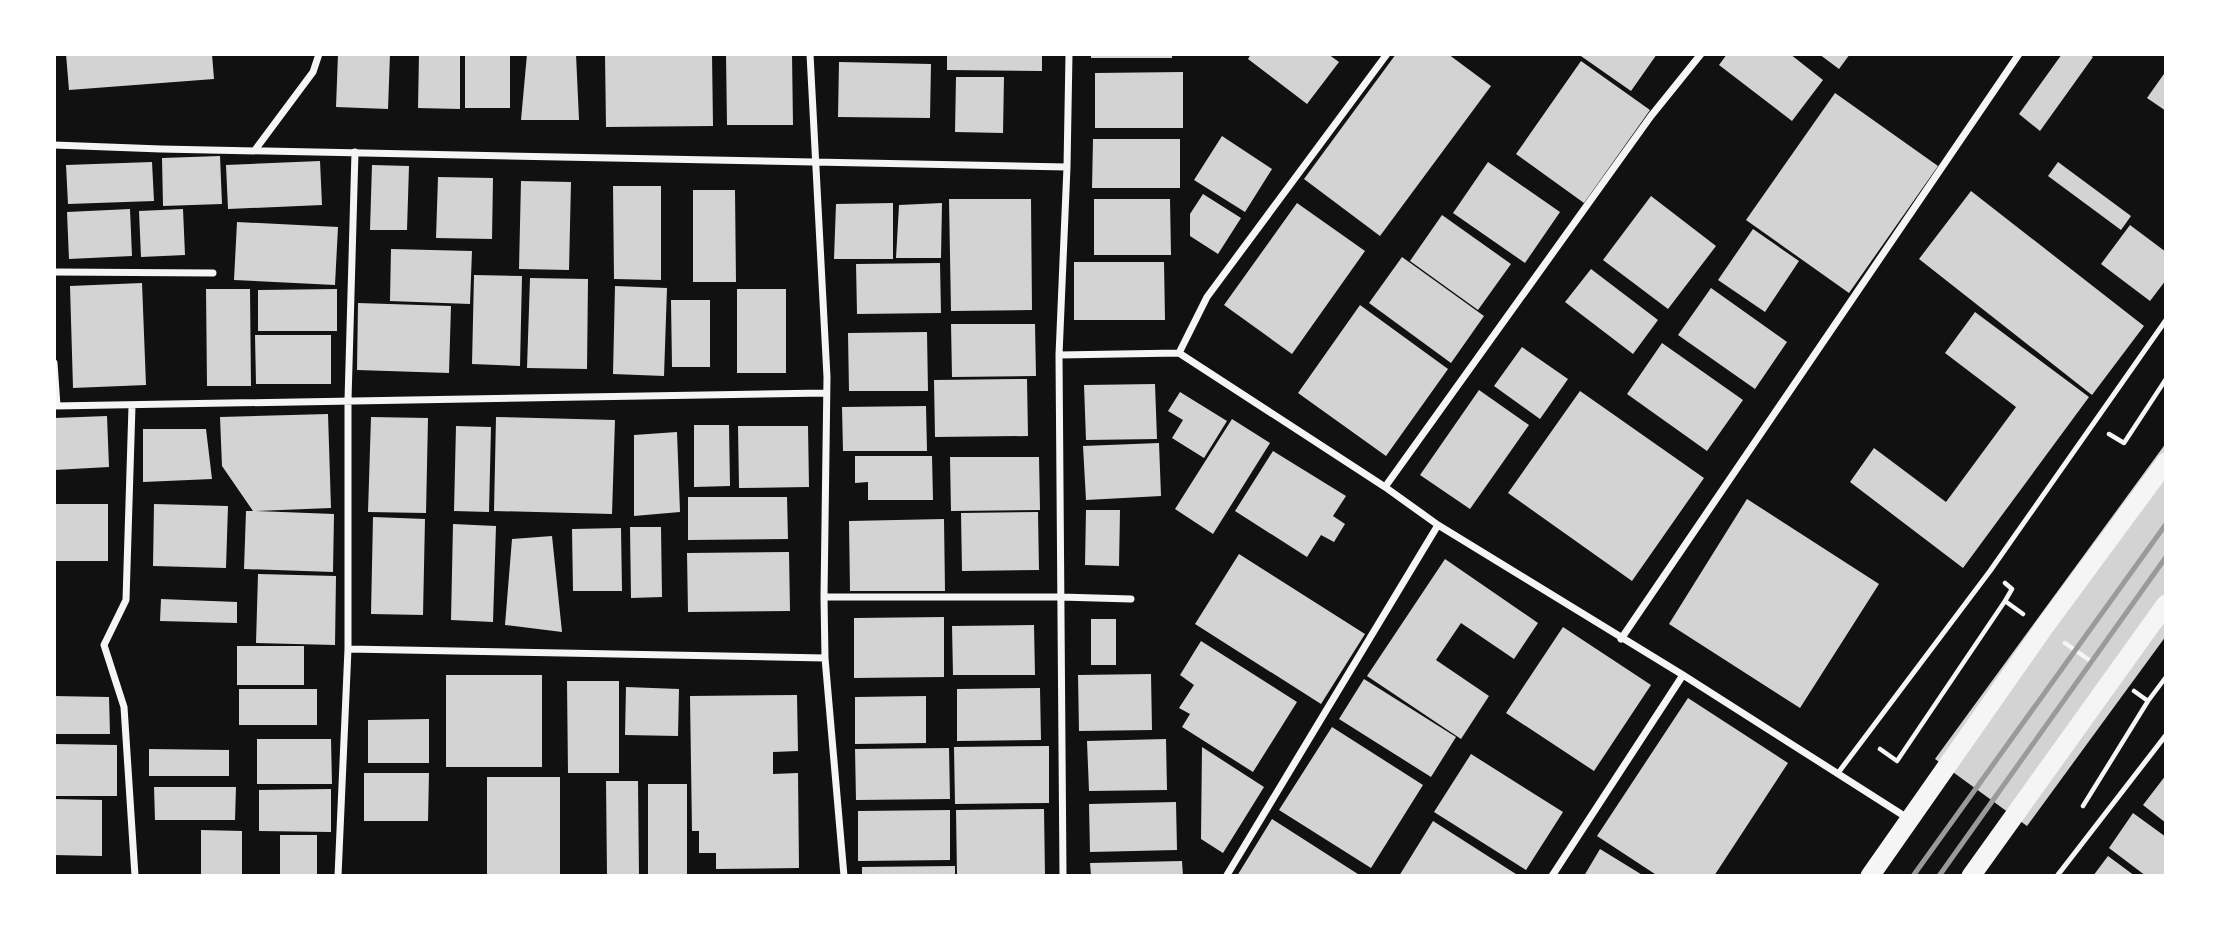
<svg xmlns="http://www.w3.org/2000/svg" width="2220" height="930" font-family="Karla,sans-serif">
	<rect width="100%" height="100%" fill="#111"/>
	<path fill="#d3d3d3" d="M66,54H212L214,79L69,90Z
		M338,54H390L388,109L336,107Z
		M419,54H460V109L418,108Z
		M465,54H510V108H465Z
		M527,54H576L579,120H521Z
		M605,54H712L713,126L606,127Z
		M726,54H792L793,125H727Z
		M947,54H1042V71L947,70Z
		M1091,54H1172V58H1091Z
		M1251,54H1328L1339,62L1307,104L1248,59Z
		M1396,54H1448L1491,86L1380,236L1304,179Z
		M1578,54H1657L1631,91Z
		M1727,54H1790L1823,80L1792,121L1719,65Z
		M1819,54H1850L1839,69Z
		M2062,54H2089L2093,57L2040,131L2019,114Z
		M1581,61L1650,110L1584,203L1516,154Z
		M839,62L931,64L930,118L838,117Z
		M2166,71V111L2147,98Z
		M1183,72V128H1095V73Z
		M956,77H1004L1003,133L955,132Z
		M1835,93L1938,166L1849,293L1746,220Z
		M1222,136L1272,169L1245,212L1194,180Z
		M1093,139H1180V188H1092Z
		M220,156L222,204L163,206L162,158Z
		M320,161L322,205L228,209L226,165Z
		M152,162L154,201L68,204L66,165Z
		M1488,162L1560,212L1525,263L1453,213Z
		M2058,162L2131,216L2121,230L2048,176Z
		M372,165L409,166L407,230H370Z
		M438,177L493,178L492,239L436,238Z
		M521,181L571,182L569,270L519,269Z
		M613,186H661V280L614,279Z
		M693,190H735L736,282H693Z
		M1971,191L2144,326L2092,395L1919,259Z
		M1203,194L1241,218L1218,254L1190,236V214Z
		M1651,196L1716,246L1668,309L1603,260Z
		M949,199H1031L1032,310L951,311Z
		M1094,199H1170L1171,255H1094Z
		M893,203V259H834L836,204Z
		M942,203L941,258H896L899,205Z
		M1297,203L1365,251L1292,354L1224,305Z
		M130,209L132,256L69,259L67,212Z
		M183,209L185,255L141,257L139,211Z
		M1442,215L1511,264L1478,310L1410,261Z
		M237,222L338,227L335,285L234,280Z
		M2130,225L2166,252V280L2150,301L2101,264Z
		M1753,229L1799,261L1765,312L1718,280Z
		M391,249L472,251L470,304L390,301Z
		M1402,257L1484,316L1451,363L1369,303Z
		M1074,262H1164L1165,320H1074Z
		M940,263L941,313L857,314L856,264Z
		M1591,269L1658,320L1633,354L1565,302Z
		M474,275L522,276L520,366L472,364Z
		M530,278L588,279L587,369L527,368Z
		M142,283L146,385L73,388L70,286Z
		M615,286L667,288L664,376L613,374Z
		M1711,288L1787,342L1755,389L1678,335Z
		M206,289H250L251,386H207Z
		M337,289V331H258V290Z
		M737,289H786V373H737Z
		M671,300H710V367H672Z
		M358,303L451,306L449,373L357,370Z
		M1360,305L1448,369L1386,456L1298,393Z
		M1975,312L2089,397L1963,568L1850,482L1874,448L1946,502L2016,407L1945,353Z
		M951,324H1035L1036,376L952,377Z
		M927,332L928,391H849L848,333Z
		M255,335H331V384H256Z
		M1662,343L1743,400L1707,451L1627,394Z
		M1522,347L1568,379L1540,419L1494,386Z
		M1027,379L1028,436L935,437L934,380Z
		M1155,384L1157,439L1086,440L1084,385Z
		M1479,390L1529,425L1470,509L1420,475Z
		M1580,391L1704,478L1632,581L1508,493Z
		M1180,392L1227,421L1204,458L1172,438L1183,420L1168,411Z
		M926,406L927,451H843L842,407Z
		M328,414L331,508L256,511L334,514L333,572L244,569L246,511H253L222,466L220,417Z
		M107,416L109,467L54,470V418Z
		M371,417L428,418L426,513L368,512Z
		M496,417L615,420L612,514L494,511Z
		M1232,419L1270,443L1213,534L1175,509Z
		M694,425H729L730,486L694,487Z
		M456,426L491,427L489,512L454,511Z
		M738,426H808L809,487L739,488Z
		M143,429H206L212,479L143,482Z
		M677,432L680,512L634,516V435Z
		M1159,443L1161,496L1086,500L1083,446Z
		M2166,443V636L2027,826L1935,759Z
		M1273,451L1346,496L1333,516L1345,524L1334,542L1321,535L1307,557L1235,511Z
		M855,456H932L933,500H868V482L855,483Z
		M950,457H1039L1040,510L951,511Z
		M688,497H787L788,539L688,540Z
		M1747,499L1879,584L1800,708L1669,624Z
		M54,504H108V561H54Z
		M154,504L228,506L226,568L153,566Z
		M1086,510H1120L1119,566L1085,565Z
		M1038,512L1039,570L962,571L961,513Z
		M373,517L425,519L423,615L371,614Z
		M944,519L945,591H850L849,521Z
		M453,524L496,526L493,622L451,620Z
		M630,527H661L662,597L631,598Z
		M621,528L622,591H573L572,529Z
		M552,536L562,632L505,625L512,539Z
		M789,552L790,611L688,612L687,553Z
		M1239,554L1365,634L1321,704L1195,624Z
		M1445,559L1538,623L1514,659L1461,623L1436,660L1489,696L1461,739L1367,676Z
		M258,574L336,576L335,645L256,643Z
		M161,599L237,602V623L160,621Z
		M944,617V677L854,678V618Z
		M1091,619H1116V665H1091Z
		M1034,625L1035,675H953L952,626Z
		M1563,627L1651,685L1594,771L1506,713Z
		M1201,641L1297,702L1253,772L1182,727L1190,714L1179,708L1194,685L1180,675Z
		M237,646H304V685H237Z
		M1151,674L1152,730L1079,731L1078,675Z
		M446,675H542V767H446Z
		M1364,679L1456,737L1431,777L1339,719Z
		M567,681H619V773H568Z
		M626,687L679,689L678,736L625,735Z
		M1040,688L1041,740L957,741V689Z
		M239,689H317V725H239Z
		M797,695L798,751L773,752V774L798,773L799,868L716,869V853H699V831H692L690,696Z
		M54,696L109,697L110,734H54Z
		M926,696V743L855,744V697Z
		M1688,698L1788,763L1714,876H1658L1597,836Z
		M429,719V763H368V720Z
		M1332,727L1423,785L1371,868L1279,810Z
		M257,739H331L332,784H257Z
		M1166,739L1167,790L1089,791L1087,741Z
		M54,744L117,745V796H54Z
		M1049,746V803L955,804L954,747Z
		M1202,747L1264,787L1223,853L1201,839Z
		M949,748L950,799L856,800L855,749Z
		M149,749L229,750V776H149Z
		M1471,754L1563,812L1526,870L1434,812Z
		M364,773H429L428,821H364Z
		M2166,775V823L2143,805Z
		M487,777H560V876H487Z
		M606,781H638L639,876H607Z
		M648,784H687V876H648Z
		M154,787H236L235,820H155Z
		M331,789V832L259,831V790Z
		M54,799L102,800V856L54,855Z
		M1176,802L1177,850L1090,852L1089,804Z
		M1044,809L1045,876H957L956,810Z
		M950,810V860L858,861V811Z
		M2133,813L2166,837V876H2146L2109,848Z
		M1272,819L1361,876H1237Z
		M1433,821L1519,876H1399Z
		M201,830L242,831V874L201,875Z
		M280,835H317V876H280Z
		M1600,849L1644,876H1584Z
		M2108,856L2135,876H2093Z
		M1182,861L1183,876H1091L1090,863Z
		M955,866V876H862V867Z"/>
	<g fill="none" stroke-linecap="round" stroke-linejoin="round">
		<path stroke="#f5f5f5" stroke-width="4.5" d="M2109,434L2124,443L2166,379
			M2005,583L2012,589L2005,601L2023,614
			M2065,643L2092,662
			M2134,691L2148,701
			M1880,749L1897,761L2005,601
			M2083,806L2148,701L2166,677"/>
		<path stroke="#f5f5f5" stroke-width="5" d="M1838,773L1990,571L2166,320
			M2057,876L2166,735"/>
		<path stroke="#f5f5f5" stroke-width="7" d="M810,54L827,377L824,597L825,658L844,876
			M54,145L161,149L1067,167
			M255,150L313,72L319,54
			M54,272L213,273
			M1179,353L1207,297L1387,54
			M1059,355L1179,353L1385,487L1438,525L1683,675L1909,819
			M54,363L57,406
			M54,406L826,393
			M132,406L126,600L104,645L124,707L135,876
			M1385,487L1651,116L1701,54
			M824,597H1060L1131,599
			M1621,639L2019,54
			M348,649L825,658
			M1227,875L1438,525
			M338,876L348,649V400L355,152
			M1063,876L1059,355L1067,167L1069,54
			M1552,876L1683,675"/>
		<path stroke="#f5f5f5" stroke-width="19" d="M1870,876L2045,626L2166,462
			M1971,876L2166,604"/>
		<path stroke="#9a9a9a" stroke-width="5" d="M1913,876L2166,524
			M1939,876L2166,557"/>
	</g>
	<rect width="2220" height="930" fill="none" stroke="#ffffff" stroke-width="112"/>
</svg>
